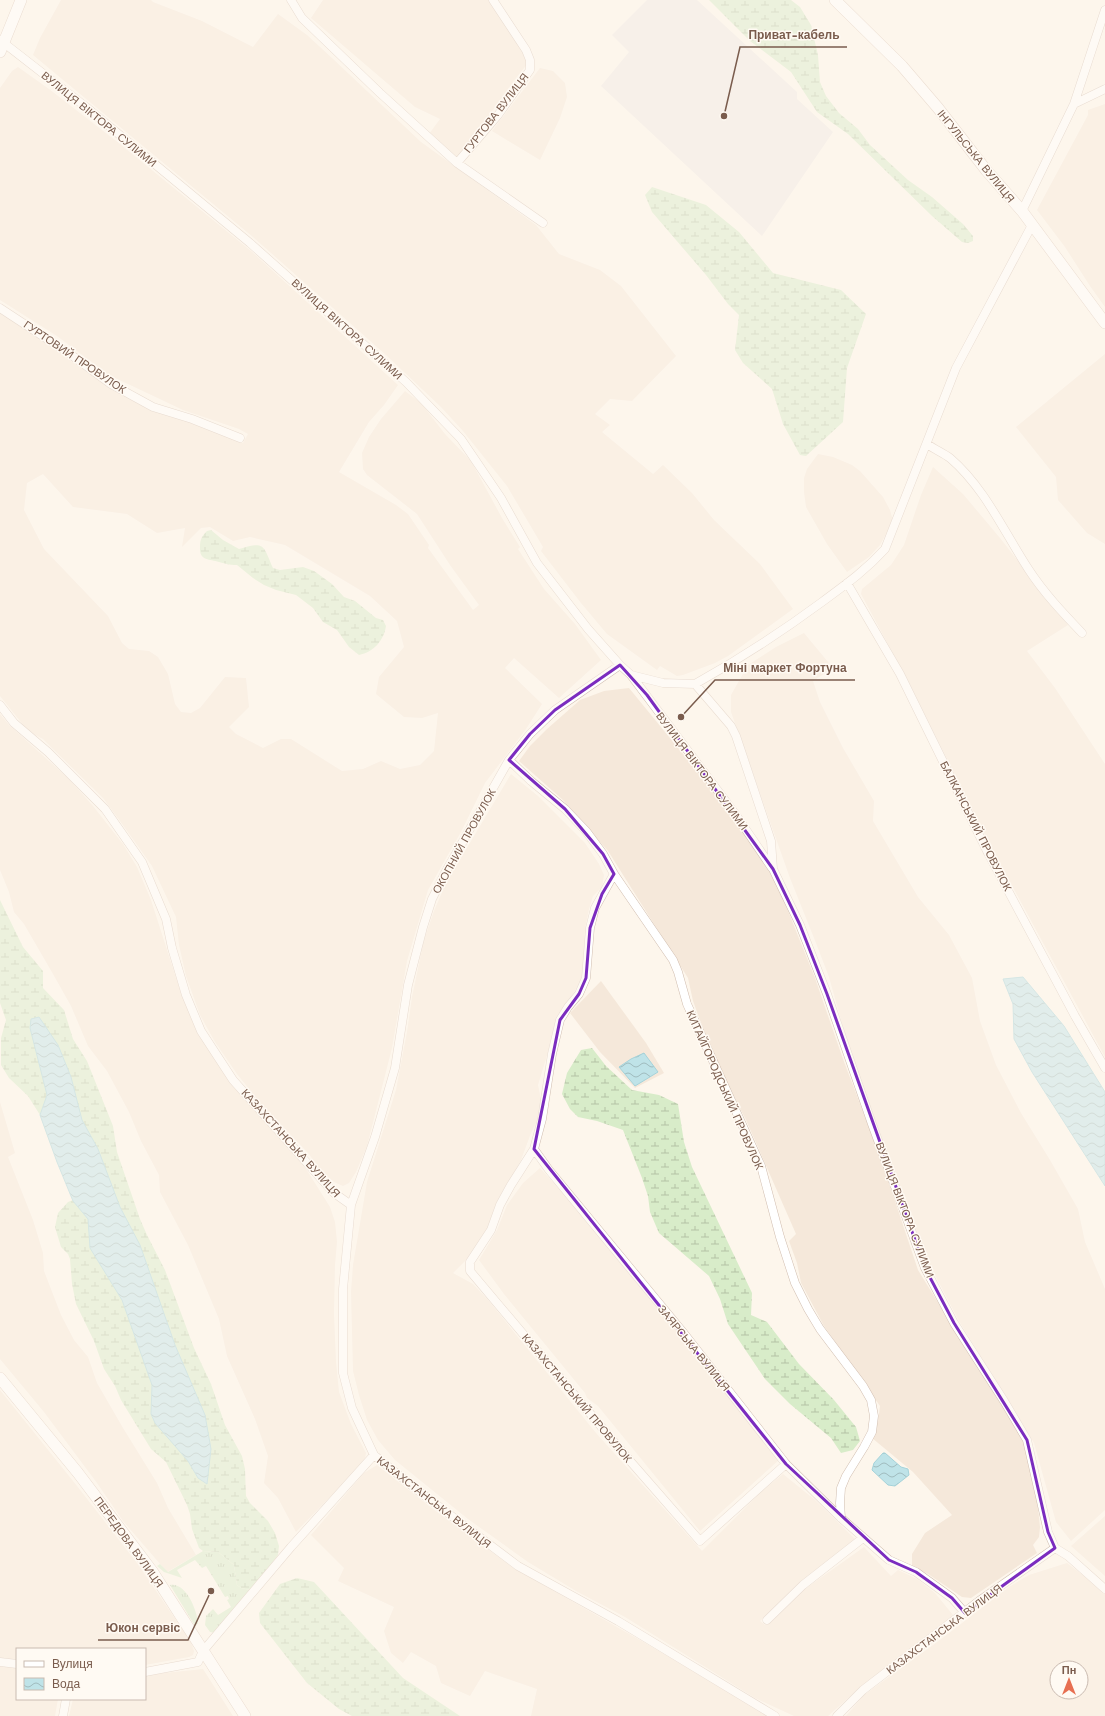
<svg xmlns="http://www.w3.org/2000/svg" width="1105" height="1716" font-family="'Work Sans',sans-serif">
	<defs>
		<pattern id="grass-tufts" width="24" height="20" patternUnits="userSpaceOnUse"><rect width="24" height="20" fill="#d8ecc9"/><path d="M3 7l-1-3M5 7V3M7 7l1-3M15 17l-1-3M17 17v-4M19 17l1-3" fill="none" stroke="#b4c2a5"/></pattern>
		<pattern id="wetland-marsh" width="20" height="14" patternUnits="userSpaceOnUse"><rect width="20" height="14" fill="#d8ecc9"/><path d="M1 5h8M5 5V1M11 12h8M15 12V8" fill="none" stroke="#b4c2a5"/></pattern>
		<pattern id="water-waves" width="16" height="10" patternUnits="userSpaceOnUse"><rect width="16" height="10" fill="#bfe3e8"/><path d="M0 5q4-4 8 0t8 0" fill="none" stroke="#a0bbbe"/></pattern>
	</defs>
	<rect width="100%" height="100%" fill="#fdf6ec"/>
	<path fill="#f5e8da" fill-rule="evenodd" d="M61,0H151L153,2L202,21L253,47L278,14L307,35L332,58L421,142L536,225L559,254L600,270L621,286L676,356L632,401L610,399L595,414L610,425L602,432L653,474L663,465L692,493L714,520L760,564L793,609L728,656L715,663L683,675L677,676L660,666L657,670L607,634L581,603L541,551L543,547L507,486L463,431L441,407L386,355L253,237L33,55L40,38Z
		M323,0H491L529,62L516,78L457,160L429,134L440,119L415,107L311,18Z
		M18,67L49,89L120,144L251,251L398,385L384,405L369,422L339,472L396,505L408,514L429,545L428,548L473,610L479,605L450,565L417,514L367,475L363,469L362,453L369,437L381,419L405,391L421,403L445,434L471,461L502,518L520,547L518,549L544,589L575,624L601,660L559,698L514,658L505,668L542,704L526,729L485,783L461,832L428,890L407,961L392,1048L367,1146L356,1172L349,1183L343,1186L334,1182L320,1170L309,1154L263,1106L237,1074L215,1042L200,1015L186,976L179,945L176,917L152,866L120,821L103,798L55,751L43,739L28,731L0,696V311L88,373L150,408L192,419L243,443L248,434L239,429L183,410L109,375L57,336L0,300V88L12,71ZM43,474L73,507L127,514L157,533L185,528L182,547L201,528L210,527L233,541L250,537L285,545L370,596L397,621L404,647L379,677L376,694L404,717L422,718L438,713L434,751L420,765L400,769L381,761L363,769L342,771L291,739H281L263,748L236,734L229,727L249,707L246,678L225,677L200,708L191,713L181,712L175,704L168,674L158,657L149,651L129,649L122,643L108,616L44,549L24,510L27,483Z
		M540,68L553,71L565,83L567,97L560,118L540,160L492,131Z
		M1105,104V307L1090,286L1065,247L1037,210L1088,115V110Z
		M1105,354V544L1087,533L1058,500L1056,477L1016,427Z
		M818,454L833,457L852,465L860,471L883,497L890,510L893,521L880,545L869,557L847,572L827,544L806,507L804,492V478L807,469Z
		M933,467L963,494L1000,538L1068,625L1027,651L1055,688L1105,764V1057L991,847L910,685L861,594L862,589L891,565L904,545L921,495Z
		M804,633L833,668L813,681L820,702L843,748L874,801L873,821L918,897L949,935L972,978L980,1021L996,1065L1021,1113L1050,1160L1078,1209L1085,1242L1105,1289V1510L1071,1541L1056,1522L1034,1443L959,1321L925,1256L868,1105L848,1045L829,977L816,943L790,878L731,712V695L748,665L776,647Z
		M629,688L715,793L752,843L769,871L782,896L815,978L843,1059L882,1162L918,1270L1024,1442L1037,1499L1040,1527L1039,1537L1033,1545L1037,1553L971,1598L962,1597L928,1574L912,1566V1554L925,1533L952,1515L913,1472L872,1438L878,1421L880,1406L824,1326L801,1283L797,1263L789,1241L796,1234L746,1120L720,1069L701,1023L693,1001L688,978L608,851L563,800L519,761L530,746L547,729L580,700L604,691Z
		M0,714L9,725L69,779L93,806L123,844L137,867L151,900L176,978L189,1012L200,1034L303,1164L330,1207L335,1222L337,1242L335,1265L334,1314L336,1362L339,1392L351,1424L366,1453L365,1458L357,1469L296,1532L278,1498L264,1483L268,1456L255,1419L227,1356L219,1319L188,1245L160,1192L159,1175L141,1141L129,1112L107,1071L88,1046L71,1006L53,974L24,924L14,912L9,892L0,870Z
		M511,774L538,796L585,843L599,864L604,875L602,887L593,896L589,909L585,929L582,980L560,1013L538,1085L543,1109L531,1133L521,1160L494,1210L485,1235L467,1259L453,1273L473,1284L488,1300L596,1433L702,1551L761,1492L783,1474L815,1500L856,1540L775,1607L760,1621L765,1625L805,1589L864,1547L891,1576L898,1570L917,1579L935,1593L953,1615L950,1619L856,1691L828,1716H794L755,1698L625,1617L576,1591L528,1562L468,1519L395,1460L378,1440L367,1420L359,1395L353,1371L351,1292L353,1265L367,1182L396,1090L407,1032L412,997L424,940L434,911L446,883Z
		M601,981L646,1043L664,1073L635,1088L600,1052L570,1013Z
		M0,1102L15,1153L8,1157L33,1220L43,1253L44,1271L61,1315L74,1340L88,1357L97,1383L123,1428L157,1483L168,1508L196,1555L167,1572L123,1521L97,1483L44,1412L0,1359Z
		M540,1168L582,1214L779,1460L700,1531L598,1406L587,1398L585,1393L504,1294L479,1260L497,1230L507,1205L523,1183Z
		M0,1390L77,1486L137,1563L191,1642L194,1651L193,1655L189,1657L145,1665V1649H17V1660L0,1658Z
		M377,1465L433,1509L512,1567L652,1647L768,1716H531L537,1689L485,1671L470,1696L441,1683L436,1666L411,1652L403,1663L391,1653L384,1631L394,1607L338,1581L344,1568L311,1535L364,1473Z
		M1105,1516V1576L1071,1546Z
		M1067,1563L1093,1583L1105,1594V1716H846L864,1695L940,1640L1009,1587L1029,1575ZM1057,1668H1081V1692H1057Z
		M0,1665L17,1668V1699H58L55,1716H0Z
		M203,1669L233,1716H69L73,1699H145V1675Z"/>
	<path fill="#efe9e4" d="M647,0H697L797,92V99L833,132L762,236L601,86L629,52L612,35Z"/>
	<path fill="url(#grass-tufts)" d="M203,1551L218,1552L234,1565L237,1585L241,1588L250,1590L215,1633L210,1632L205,1625L206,1616L213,1609L218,1615L231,1607L227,1600L229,1599L228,1596L225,1597L206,1566L202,1568L195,1560L177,1570L182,1578L164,1572L157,1566L160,1564L168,1572Z
		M170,1585C186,1582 197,1610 198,1623L195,1626Z"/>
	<path fill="url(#wetland-marsh)" d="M709,0H791L800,7L811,25L818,55L820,82L826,96L839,113L858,129L870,145L908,180L932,197L963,224L973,236V241L968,243L962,242L932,216L848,134L817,112L791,72L750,41Z
		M652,187L706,205L739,232L773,273L841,290L866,314L847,368L843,422L806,456L800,455L783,424L772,389L743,363L735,350L739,315L728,304L706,275L652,212L645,195Z
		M211,530L223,540L239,549C265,541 263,545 273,568L280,570L303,567L314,571L332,584L344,597L355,601L376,618L383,620L386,626C384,640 374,652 359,655L349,647L337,630L323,622L313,608L296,595L276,590L264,585L253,578L237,565C228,565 227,564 219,562C209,559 199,561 200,547C200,539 202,536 207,531Z
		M0,900L23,947L43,971V988L64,1010L73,1039L87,1061L113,1126L117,1152L140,1219L147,1235L165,1270L194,1348L211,1384L225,1425L242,1456L245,1469L246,1496L250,1503L268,1521L275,1533L279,1546L278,1555L259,1580L250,1590L241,1588L237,1585L234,1565L218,1552L203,1551L199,1548L192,1529L190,1514L187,1505L166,1462L151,1449L121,1400L115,1386L104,1369L94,1341L76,1304L72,1284L70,1259L68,1254L61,1247L55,1227L58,1213L68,1202L73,1200L57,1162L40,1115L28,1096L9,1078L1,1065V1038L6,1020L0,1003Z
		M592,1048L606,1066L632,1090L659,1095L678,1104L684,1142L692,1167L752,1293L751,1315L767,1322L799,1364L834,1400L856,1427L860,1441L853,1450L841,1453L831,1438L790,1404L765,1379L728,1324L720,1299L709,1276L659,1233L650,1212L648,1196L642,1178L623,1130L597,1121L578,1117L570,1109L562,1094L567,1073L581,1050Z
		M297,1578L314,1582L403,1678L460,1716H352L339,1709L307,1683L260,1623L259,1613L280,1584Z"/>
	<path fill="url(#water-waves)" stroke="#a5d3da" d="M1023,977L1064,1026L1105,1092V1186L1032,1072L1014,1039L1013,1004L1003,979Z
		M39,1017L58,1045L71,1077L82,1120L98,1149L120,1207L140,1245L175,1345L205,1415L211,1449L207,1484L198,1478L188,1461L155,1423L151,1414L152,1385L122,1300L90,1248L88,1219L73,1201L57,1162L40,1115L47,1095L30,1028L31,1019Z
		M644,1053L658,1072L635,1086L619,1067L631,1059Z
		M883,1453H885L901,1467L908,1469L909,1475L895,1486L888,1485L872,1470L874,1463Z"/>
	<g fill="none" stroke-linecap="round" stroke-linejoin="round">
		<defs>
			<path id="street" d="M291,0L302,18L380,93L457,163L543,223
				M0,40L86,107L250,243L406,382L461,439L501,498L537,563L588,629L620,665L631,675L663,683L695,684L731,726L736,736L771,841L773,869L800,925L827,994L872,1124L925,1268L954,1323L1004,1401L1027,1440L1048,1532L1055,1548L1068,1556L1105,1589
				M1074,104L1105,10
				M457,163L498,115L530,70V60L526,50L493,0
				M1022,211L1074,104L1105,89
				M0,308L70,354L111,384L153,407L192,419L240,438
				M927,444C934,449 943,453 950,458C985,488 1004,532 1029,570C1044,593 1063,613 1082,633
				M847,583L900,674L988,853L1075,1016L1105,1068
				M620,665L555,710L530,734L509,760L445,873L432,899L423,927L408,985L395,1068L375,1137L351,1205L343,1289V1373L352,1408L374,1455L421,1493L518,1566L618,1621L775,1716
				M631,675L736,815L772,868
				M695,684C740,659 780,633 822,602C845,585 865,571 885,549L956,368L1032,225
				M0,705L14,723L48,752L105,809L142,862L166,919L172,948L186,995L201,1031L233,1080L334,1193L351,1205
				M509,760L531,781L565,809L586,831L603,854L614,874L673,960L678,972L687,1004L761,1166L780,1237L795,1283L808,1309L820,1329L863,1386L871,1400L874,1416L872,1432L864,1447L846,1476L841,1488L840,1503L841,1518
				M614,874L595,908L590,928L586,978L579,994L568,1007L560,1020L552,1054L542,1119L534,1149L511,1185L500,1205L491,1230L470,1262V1271L631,1462L700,1541L786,1464
				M534,1149L549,1170L682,1331L786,1464L841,1518L889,1560L916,1572L952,1598L965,1613
				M767,1620L803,1585L863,1538
				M0,1662L17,1664
				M145,1672L198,1662L203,1651L291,1547L374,1455
				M63,1716L66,1699
				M837,1716L863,1690L979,1601L1055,1548"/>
			<path id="secondary" d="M835,0L902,66L938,108L986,170L1022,211L1105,323
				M0,52L21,0
				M0,1378L78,1473L152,1571L245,1716"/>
		</defs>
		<use href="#street" stroke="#d1beb0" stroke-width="9"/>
		<use href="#secondary" stroke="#d6c0b0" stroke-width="12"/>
		<use href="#street" stroke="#fff" stroke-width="8"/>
		<use href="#secondary" stroke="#fff" stroke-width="11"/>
	</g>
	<path d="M0 0H1105V1716H0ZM620,665L647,695L773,869L800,925L827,994L925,1268L954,1323L1027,1440L1048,1532L1055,1548L965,1613L952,1598L916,1572L889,1560L786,1464L534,1149L560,1020L579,994L586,978L590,928L602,894L614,874L603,854L565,809L509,760L530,734L555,710Z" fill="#fdf6ec" fill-opacity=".55" fill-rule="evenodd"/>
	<path fill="none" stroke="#7b2cbf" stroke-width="3" stroke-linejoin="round" d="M620,665L647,695L773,869L800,925L827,994L925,1268L954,1323L1027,1440L1048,1532L1055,1548L965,1613L952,1598L916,1572L889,1560L786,1464L534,1149L560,1020L579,994L586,978L590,928L602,894L614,874L603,854L565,809L509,760L530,734L555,710Z"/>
	<g text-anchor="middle" stroke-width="3" stroke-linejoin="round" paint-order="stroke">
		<g font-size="11" fill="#7a5c4d" stroke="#fffaf3">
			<text transform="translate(496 113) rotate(-52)" y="4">ГУРТОВА ВУЛИЦЯ</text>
			<text transform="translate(99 119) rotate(39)" y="4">ВУЛИЦЯ ВІКТОРА СУЛИМИ</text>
			<text transform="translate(976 156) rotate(51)" y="4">ІНГУЛЬСЬКА ВУЛИЦЯ</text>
			<text transform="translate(347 329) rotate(42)" y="4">ВУЛИЦЯ ВІКТОРА СУЛИМИ</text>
			<text transform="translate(75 357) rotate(34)" y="4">ГУРТОВИЙ ПРОВУЛОК</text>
			<text transform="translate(702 771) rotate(53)" y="4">ВУЛИЦЯ ВІКТОРА СУЛИМИ</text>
			<text transform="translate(976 826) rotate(63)" y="4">БАЛКАНСЬКИЙ ПРОВУЛОК</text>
			<text transform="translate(464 841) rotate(-61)" y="4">ОКОПНИЙ ПРОВУЛОК</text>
			<text transform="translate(725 1090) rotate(66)" y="4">КИТАЙГОРОДСЬКИЙ ПРОВУЛОК</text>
			<text transform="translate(291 1143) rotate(48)" y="4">КАЗАХСТАНСЬКА ВУЛИЦЯ</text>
			<text transform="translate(905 1210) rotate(69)" y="4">ВУЛИЦЯ ВІКТОРА СУЛИМИ</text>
			<text transform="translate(694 1348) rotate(51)" y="4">ЗАЯРСЬКА ВУЛИЦЯ</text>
			<text transform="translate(577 1398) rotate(50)" y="4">КАЗАХСТАНСЬКИЙ ПРОВУЛОК</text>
			<text transform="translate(434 1502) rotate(38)" y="4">КАЗАХСТАНСЬКА ВУЛИЦЯ</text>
			<text transform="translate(129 1542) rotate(54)" y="4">ПЕРЕДОВА ВУЛИЦЯ</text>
			<text transform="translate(944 1629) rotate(-37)" y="4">КАЗАХСТАНСЬКА ВУЛИЦЯ</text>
		</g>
	</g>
	<path fill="none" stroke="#7a5c4d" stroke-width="1.5" d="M724 116L740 47H847M681 717L715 680H855M211 1591L188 1640H98"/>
	<g fill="#7a5c4d" stroke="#fffaf3" stroke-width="1.5">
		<circle cx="724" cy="116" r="4"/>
		<circle cx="681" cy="717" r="4"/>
		<circle cx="211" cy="1591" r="4"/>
	</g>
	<g font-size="12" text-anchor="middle" font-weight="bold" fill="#7a5c4d" stroke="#fffaf3" stroke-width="3" stroke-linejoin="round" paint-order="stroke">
		<text x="794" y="39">Приват-кабель</text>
		<text x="785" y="672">Міні маркет Фортуна</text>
		<text x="143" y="1632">Юкон сервіс</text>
	</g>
	<rect x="16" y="1648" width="130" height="52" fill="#fffaf3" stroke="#cabbb1"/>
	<rect x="24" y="1661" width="20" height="6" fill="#ffffff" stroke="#cabbb1"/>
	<text x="52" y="1668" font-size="12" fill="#7a5c4d">Вулиця</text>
	<rect x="24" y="1678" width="20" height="12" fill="url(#water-waves)" stroke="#cabbb1"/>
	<text x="52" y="1688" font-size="12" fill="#7a5c4d">Вода</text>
	<g transform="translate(1069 1680)"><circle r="19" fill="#fffaf3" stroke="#cabbb1"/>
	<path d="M0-3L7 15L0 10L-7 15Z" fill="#e76f51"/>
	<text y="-6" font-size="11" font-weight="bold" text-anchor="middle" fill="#7a5c4d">Пн</text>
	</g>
</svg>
